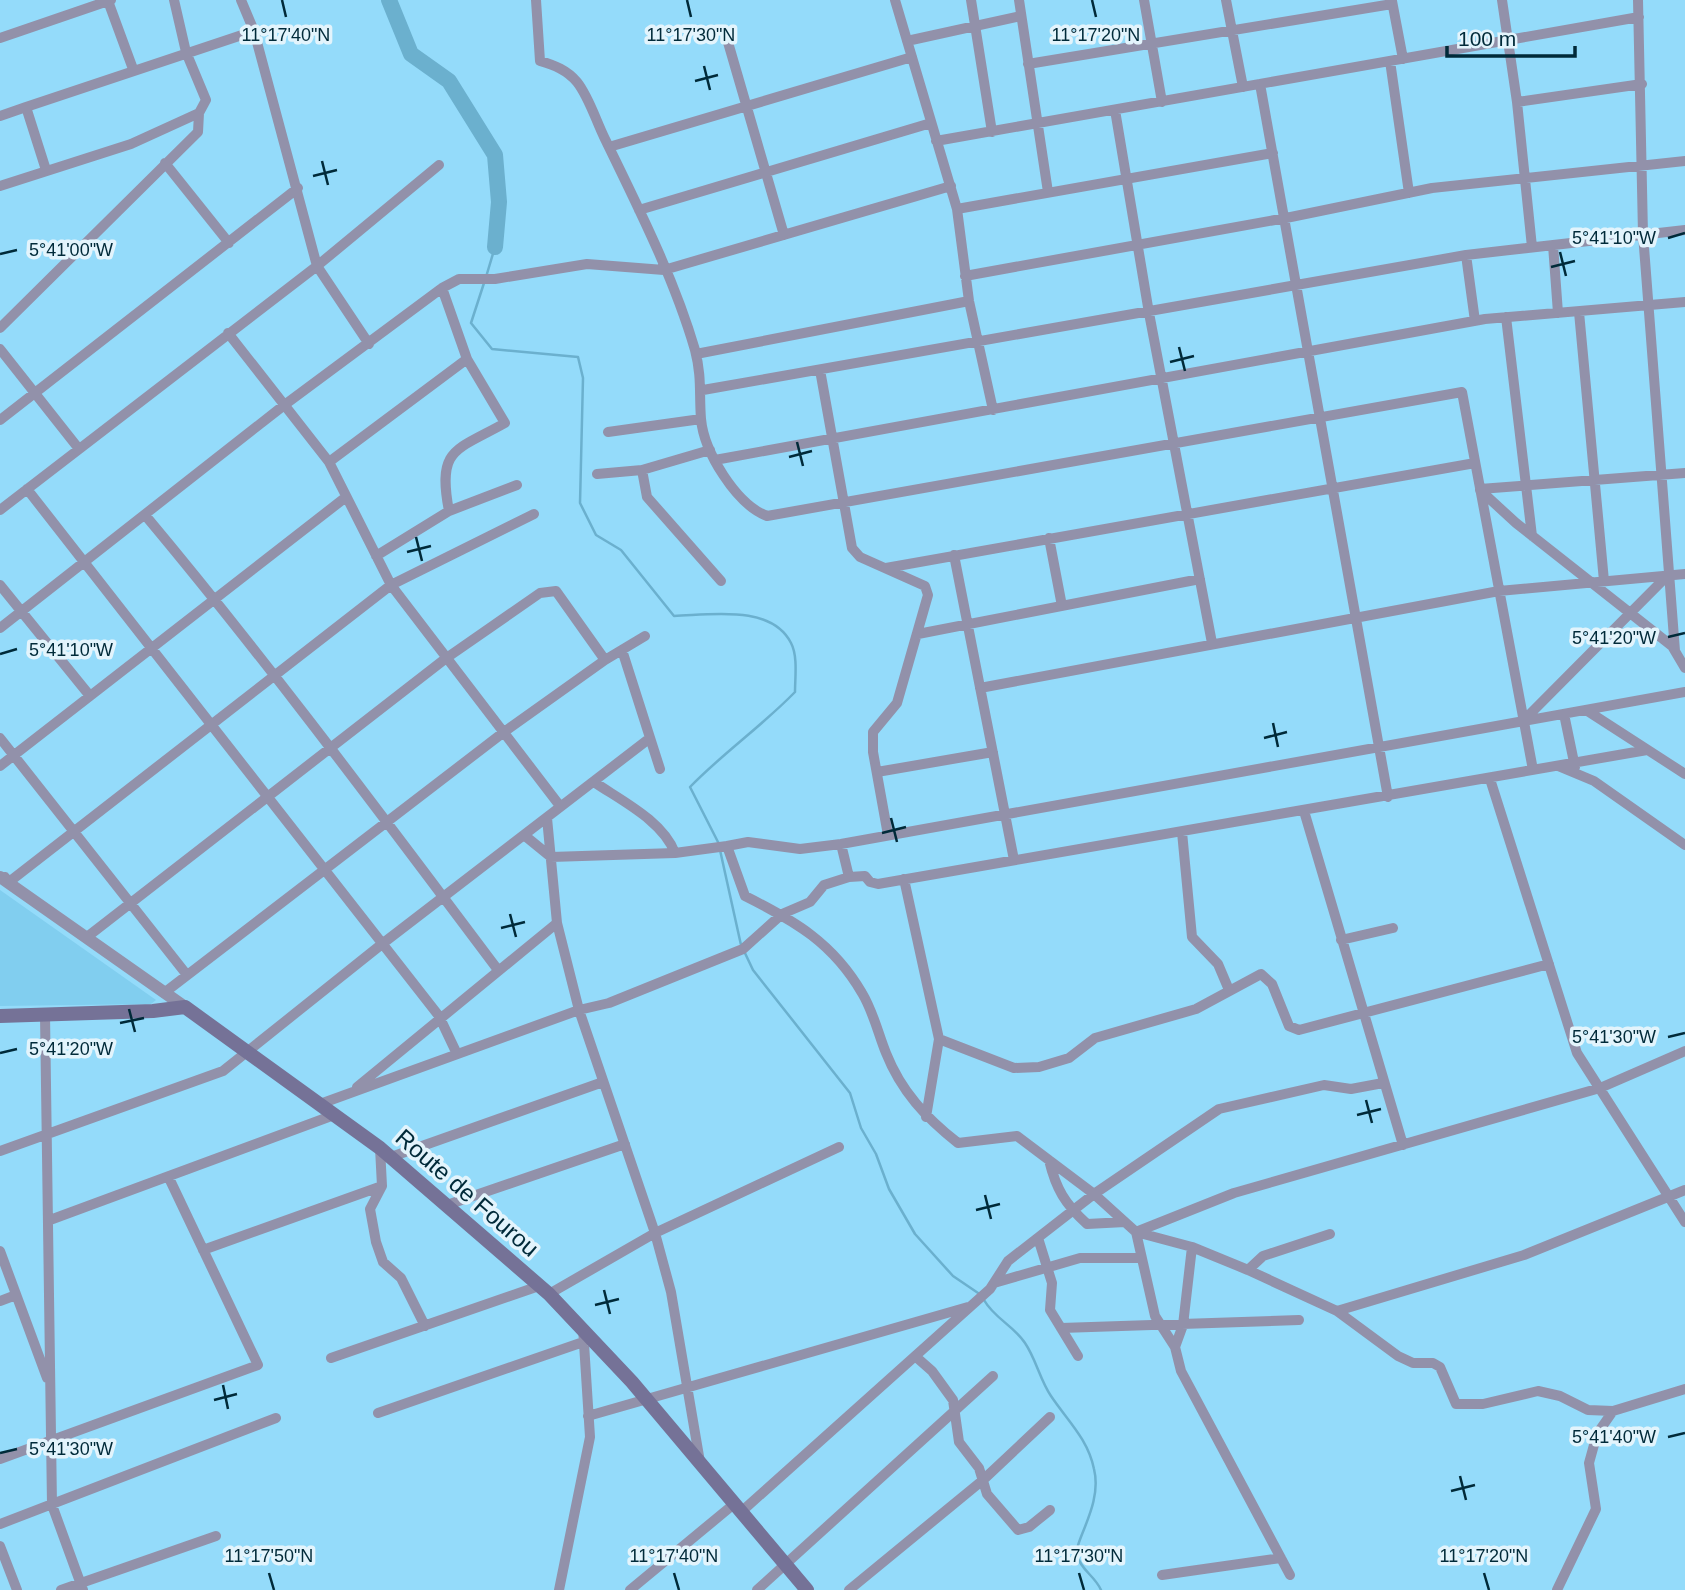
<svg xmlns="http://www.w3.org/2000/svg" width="1685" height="1590" font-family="Helvetica,sans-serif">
	<rect width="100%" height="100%" fill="#94dbfa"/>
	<path fill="#81ceef" d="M0,890L156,1000L151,1004L0,1006Z"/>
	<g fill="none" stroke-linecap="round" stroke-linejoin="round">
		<path stroke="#6bb0ce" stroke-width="2.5" d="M486,277L495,247
			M484,283L471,323L492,349L578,357L583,378L580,503L596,535L621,550L674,616C710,615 771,604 791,643C798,656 795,678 795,692C762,726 723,753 690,787L719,844
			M720,850L741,945
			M744,951L753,970L850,1093L861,1128L876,1154L889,1189L915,1234L953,1276L981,1295
			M984,1300C994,1318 1014,1326 1025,1343C1036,1359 1040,1380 1051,1396C1067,1420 1088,1439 1094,1469C1103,1505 1073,1542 1077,1556C1082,1571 1095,1576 1101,1590"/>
		<path stroke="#6bb0ce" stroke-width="16" d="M389,0L411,54L449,81L495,155L499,202L495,247"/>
		<path stroke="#9291aa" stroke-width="10" d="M241,0L254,31L317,266L369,344
			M536,0L540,61C554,65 567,70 577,82C589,97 596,121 605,139C638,207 674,278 695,350C702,377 699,393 701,419C704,452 736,504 767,516L1462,392L1533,770
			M895,0L957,209L969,301L993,410
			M971,0L992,132
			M1019,0L1048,192
			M1144,0L1162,102
			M1226,0L1243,87
			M1502,0L1517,102L1532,247
			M1638,0L1643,234L1675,651
			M108,1L133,69
			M1392,1L1403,59
			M725,32L784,235
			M0,38L111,0
			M907,41L1021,16
			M1390,61L1409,193
			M1028,64L1392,4
			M1260,84L1388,797
			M1517,102L1642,84
			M1115,110L1149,313L1212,643
			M0,116L26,107
			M936,141L1639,17
			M609,147L912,57
			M165,163L229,243
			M46,170L26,107L254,31
			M0,186L131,144L199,113
			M957,209L1273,153
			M639,210L931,123
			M1553,245L1558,313
			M1466,255L1475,321
			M965,276L1286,218L1432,188L1685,161
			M442,288L467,359L505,423C455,451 437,448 449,511
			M1579,312L1604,581
			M1506,317L1532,536
			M0,328L198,132L199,113L206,100L186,52L174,0
			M228,333L329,462L391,585L560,806
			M0,349L79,449
			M696,354L969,301
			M820,370L852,548L860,557L925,586L928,595L897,703L873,732V752L888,835
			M703,390L1466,255L1685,230
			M0,420L298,188
			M608,432L701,419
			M715,460L1485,319L1685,302
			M329,462L467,359
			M642,470L647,497L721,581
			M597,474L642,470L710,450
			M27,489L439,1016L457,1054
			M1480,489L1685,473
			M1480,490L1516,523L1672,646L1685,668
			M0,510L317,266L439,165
			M145,515C268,662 383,817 498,970
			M1049,538L1062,606
			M954,555L1014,860
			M376,556L449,511L517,485
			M886,568L1475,463
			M0,585L90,696
			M0,628L283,406L442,288L459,279H495L587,264L664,270L951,186
			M918,634L1200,579
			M622,650L660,769
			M980,688L1499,591L1685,574
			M1586,710L1685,774
			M1564,714L1575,767
			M1523,721L1668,575
			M0,738L187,975
			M0,766L346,497
			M1558,766L1594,781L1685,845
			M877,772L993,752
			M1490,779L1577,1053L1685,1222
			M594,782C622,801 663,821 675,853
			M1304,811L1403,1145
			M547,818L557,923L579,1010L655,1233L671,1292L700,1462
			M1182,832L1192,937L1218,964L1229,990
			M524,835L551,857L675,853L727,846L745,896C795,921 833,943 862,993C873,1011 878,1033 886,1053C901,1091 926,1118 958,1143L1017,1136L1094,1194L1136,1232L1192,1247L1248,1270L1337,1311L1398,1356L1413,1363H1433L1440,1367L1456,1404H1483L1538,1391L1560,1396L1588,1410L1613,1411L1685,1389
			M841,844L849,877
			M727,846L748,842L800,849L841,844L1685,692
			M5,877L9,882L391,585L534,514
			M904,879L939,1039L926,1117
			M87,937L445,659L540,593L556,591L605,660
			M1341,940L1393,928
			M164,993L504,732L605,660L645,636
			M45,1015L52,1505L83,1590
			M939,1039L1014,1068L1039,1067L1069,1058L1095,1038L1196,1009L1261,974L1272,984L1289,1026L1299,1030L1549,964
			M357,1087L557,923
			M320,1104L579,1010L609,1003L743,949L782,914L810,902L824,885L849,877L865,876L870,882L878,884L1647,750
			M380,1148L382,1186L370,1209L376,1242L383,1262L401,1278L425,1326
			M0,1151L223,1071L382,944L650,738
			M391,1157L603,1082
			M1049,1160C1056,1189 1065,1204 1087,1224L1125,1222
			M447,1205L625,1144
			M50,1220L334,1115
			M1038,1238L1052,1283L1050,1310L1078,1356
			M1192,1247L1183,1325L1175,1347L1181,1371L1290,1575
			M203,1250L382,1186
			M0,1251L47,1378
			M1248,1270L1263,1256L1330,1234
			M994,1283L1080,1258H1141
			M549,1294L655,1233L839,1147
			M0,1301L16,1295
			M1337,1311L1524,1255L1685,1190
			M1061,1328L1299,1320
			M1175,1347L1155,1316L1136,1232L1234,1193L1600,1088L1685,1051
			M915,1356L932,1371L953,1400L959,1442L979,1468L987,1494L1018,1530L1029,1527L1050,1510
			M331,1358L539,1286
			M378,1413L589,1340
			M588,1416L968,1307
			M0,1459L258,1365L169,1178
			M741,1512L990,1289L1008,1261L1094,1194L1219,1109L1324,1085L1351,1089L1383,1083
			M0,1524L276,1418
			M0,1546L17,1590
			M1162,1575L1281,1558
			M61,1590L216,1536
			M559,1590L590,1437L583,1328
			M630,1590L734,1504
			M757,1590L993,1376
			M849,1590L983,1480L1050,1417
			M1557,1590L1596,1509L1589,1463L1597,1434L1613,1411"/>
		<path stroke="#9291aa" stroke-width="12" d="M0,877L185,1007"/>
		<path stroke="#757297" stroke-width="14" d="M0,1016L153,1011L185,1007L380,1148L549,1294L632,1382L807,1590"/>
	</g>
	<path fill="none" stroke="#002a39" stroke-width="2.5" d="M282,0L286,17M687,0L691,17M1092,0L1096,17M704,66L710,90M695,81L718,75M322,161L328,185M313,176L337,170M1668,238L1685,233M1560,252L1566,276M0,254L17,250M1551,267L1575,261M1179,347L1185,371M1170,362L1194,356M797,442L803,466M789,457L812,451M416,537L422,561M407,552L431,546M1668,637L1685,633M0,654L17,649M1273,723L1278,747M1264,738L1287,732M891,818L897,842M882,833L906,827M510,914L516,937M501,928L525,922M129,1009L135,1032M120,1023L144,1018M1668,1037L1685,1033M0,1053L17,1049M1366,1100L1372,1123M1357,1115L1381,1109M985,1195L991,1219M976,1210L1000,1204M604,1290L610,1314M595,1305L619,1299M223,1385L228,1409M214,1400L237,1394M1668,1437L1685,1433M0,1453L17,1449M1460,1476L1466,1500M1451,1491L1475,1485M269,1573L274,1590M674,1573L679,1590M1079,1573L1084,1590M1484,1573L1489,1590"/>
	<g text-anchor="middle" stroke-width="7" stroke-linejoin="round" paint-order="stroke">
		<g font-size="24" fill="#002a39" stroke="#e3f4fc">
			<text transform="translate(467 1193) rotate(41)" y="8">Route de Fourou</text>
		</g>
	</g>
	<g font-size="18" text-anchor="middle" fill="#002a39" stroke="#e3f4fc" stroke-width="7" stroke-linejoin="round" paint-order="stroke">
		<text x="286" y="41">11°17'40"N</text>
		<text x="691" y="41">11°17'30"N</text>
		<text x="1096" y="41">11°17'20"N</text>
		<text x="1614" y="244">5°41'10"W</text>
		<text x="71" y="256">5°41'00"W</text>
		<text x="1614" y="644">5°41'20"W</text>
		<text x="71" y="656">5°41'10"W</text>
		<text x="1614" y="1043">5°41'30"W</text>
		<text x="71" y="1055">5°41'20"W</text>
		<text x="1614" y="1443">5°41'40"W</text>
		<text x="71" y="1455">5°41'30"W</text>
		<text x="269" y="1562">11°17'50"N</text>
		<text x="674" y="1562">11°17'40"N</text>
		<text x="1079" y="1562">11°17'30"N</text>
		<text x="1484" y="1562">11°17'20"N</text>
	</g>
	<path d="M1447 46v10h128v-10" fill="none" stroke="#002a39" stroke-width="3.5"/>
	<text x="1458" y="46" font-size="21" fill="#002a39" stroke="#e3f4fc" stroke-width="5" paint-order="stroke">100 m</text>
</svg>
